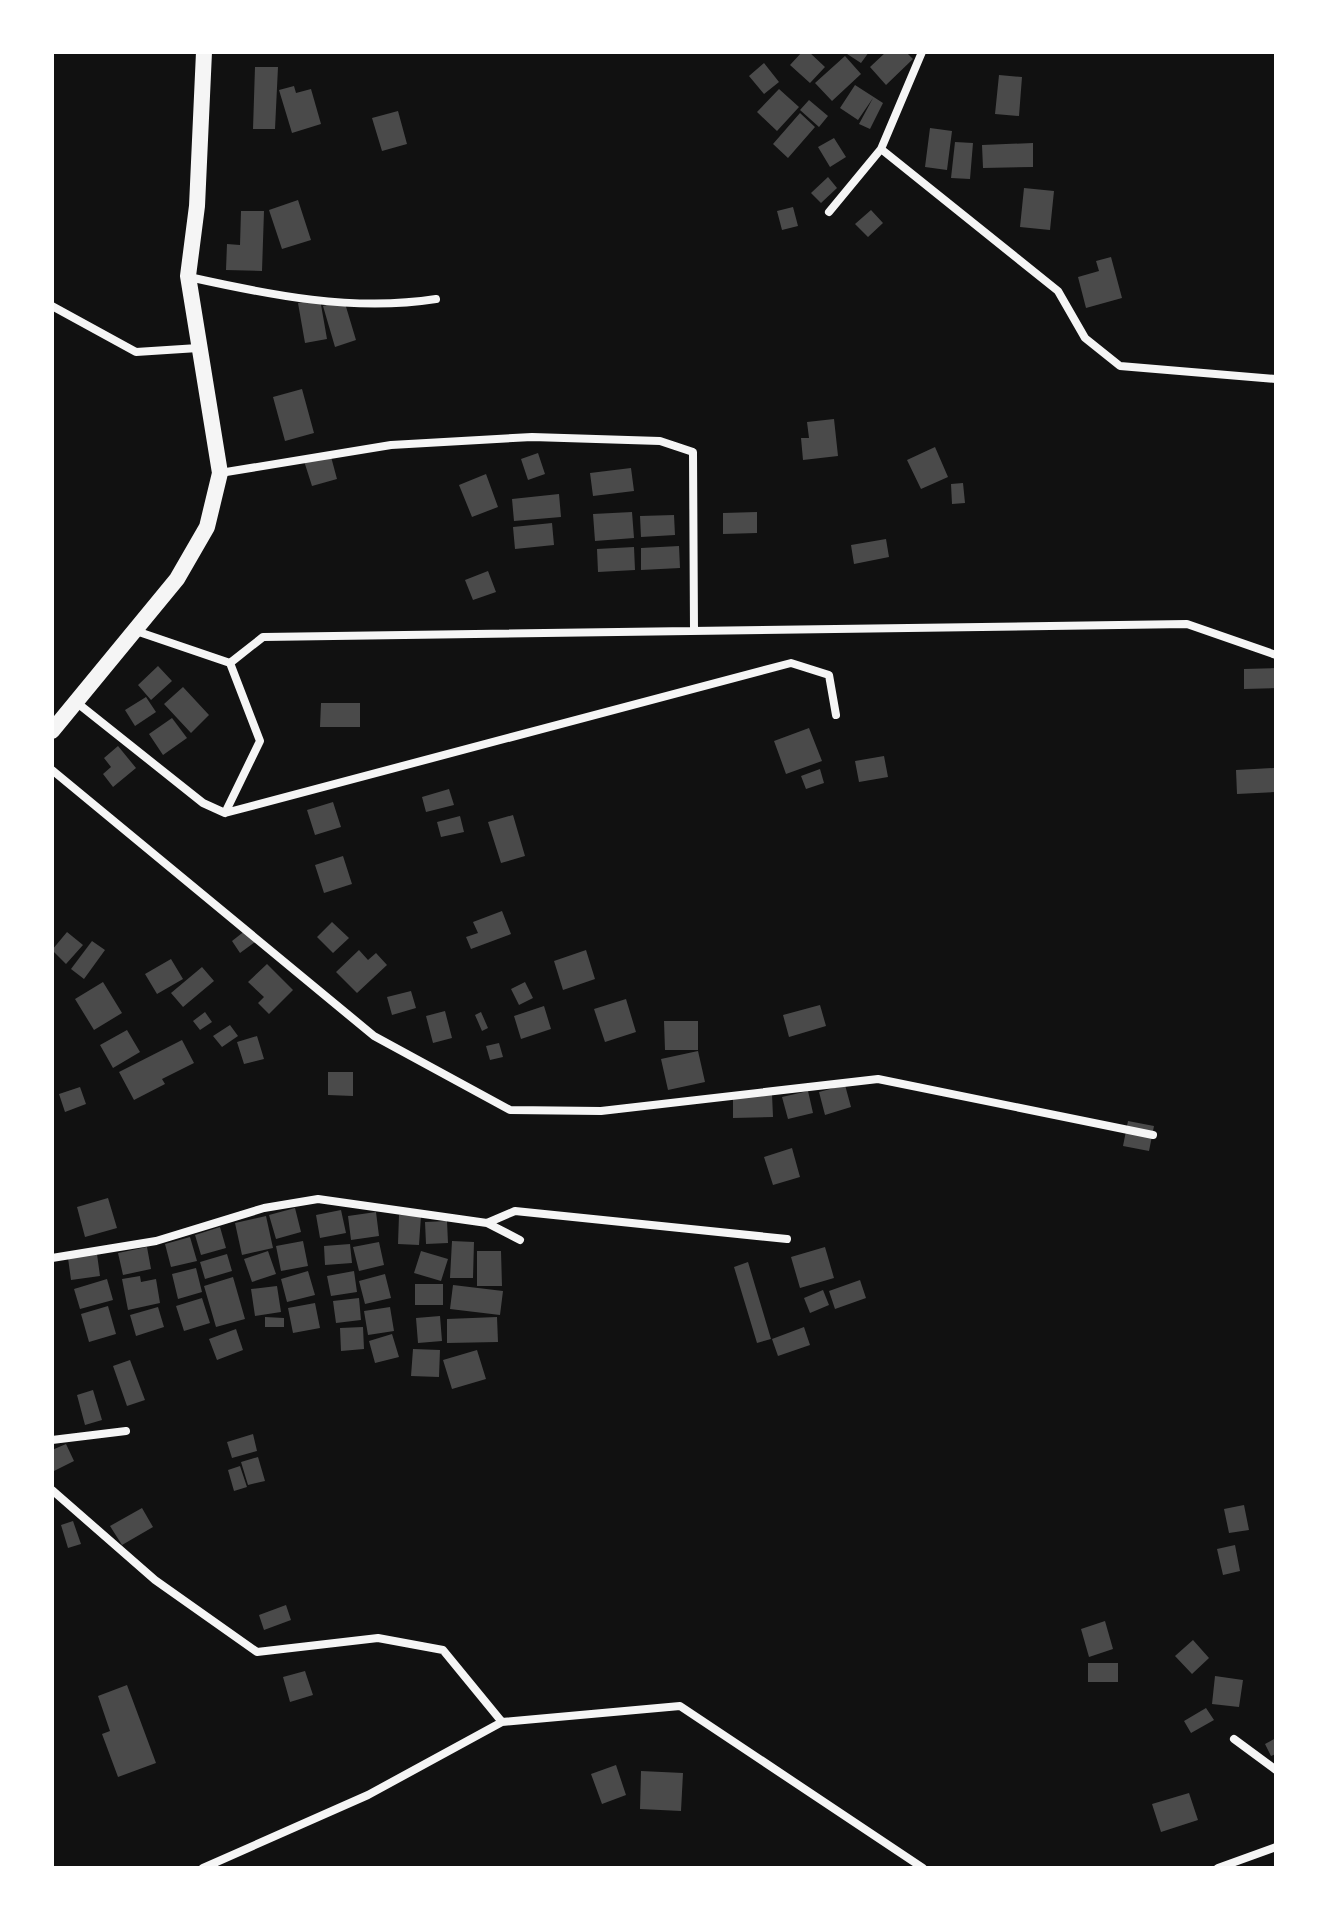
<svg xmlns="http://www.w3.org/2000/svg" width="1328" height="1920" font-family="'Alegreya Sans',sans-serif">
	<rect width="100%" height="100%" fill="#111"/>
	<path fill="#4a4a4a" d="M802,52H809L825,67L810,83L790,65Z
		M844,52H869L861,63Z
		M886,52H906L913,59L886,85L870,67Z
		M845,56L861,74L832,101L815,83Z
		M764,63L779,82L764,94L749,76Z
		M255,67H278L275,129H253Z
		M999,75L1022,77L1019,116L995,114Z
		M855,85L883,103L870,129L859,124L873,98L858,120L840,108Z
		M294,86L296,93L311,89L321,124L292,133L279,90Z
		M779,89L799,107L777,131L757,112Z
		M809,100L828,116L819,127L800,110Z
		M398,111L407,144L382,151L372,118Z
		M800,113L815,127L788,158L773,144Z
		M930,128L952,131L947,170L925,167Z
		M834,138L846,157L830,167L818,147Z
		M955,142L973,143L970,179L951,178Z
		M1033,143V167L983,168L982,145Z
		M828,177L837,188L821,203L811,193Z
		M1024,188L1054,191L1050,230L1020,227Z
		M298,200L311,240L282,249L269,210Z
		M793,207L798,226L782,230L777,211Z
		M871,210L883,223L868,237L855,224Z
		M241,211H264L262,271L226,270L227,244L240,245Z
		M1111,257L1122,298L1086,308L1078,277L1099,271L1096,261Z
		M320,299L327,339L305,343L298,303Z
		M344,300L356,340L335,347L323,306Z
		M302,389L314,433L285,441L273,397Z
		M834,419L838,456L803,460L801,438H809L807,422Z
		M935,447L948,477L921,489L907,460Z
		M330,453L337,479L312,486L304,461Z
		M538,453L545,474L528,480L521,459Z
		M631,468L634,491L593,496L590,473Z
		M486,474L498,507L472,517L459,485Z
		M963,483L965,503L952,504L951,484Z
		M559,494L561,517L514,521L512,499Z
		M632,512L634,538L595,541L593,514Z
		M757,512V533L723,534V513Z
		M674,515L675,535L641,537L640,516Z
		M552,523L554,545L515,549L513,527Z
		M886,539L889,557L854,564L851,545Z
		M679,546L680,568L641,570V548Z
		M634,547L635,570L598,572L597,549Z
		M488,571L496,592L473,600L465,580Z
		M158,666L172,681L151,700L138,685Z
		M1276,668V688L1244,689V669Z
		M183,687L209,715L191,733L164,704Z
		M146,697L156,712L135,726L125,710Z
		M321,703H360V727H320Z
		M172,718L187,738L163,755L149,734Z
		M809,728L822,761L786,774L774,741Z
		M118,746L136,768L113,787L103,774L111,767L104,758Z
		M884,756L888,777L859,782L855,761Z
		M1274,768L1275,792L1237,794L1236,770Z
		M820,769L824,783L806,789L801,776Z
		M449,789L454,805L426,812L422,797Z
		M333,802L341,827L315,835L307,810Z
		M513,815L525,856L501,863L488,822Z
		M460,816L464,832L441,837L437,822Z
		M343,856L352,884L324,893L315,865Z
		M502,911L511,934L471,949L466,937L478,933L473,922Z
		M332,922L349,938L333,953L317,937Z
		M246,930L255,942L240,953L232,941Z
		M67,932L83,945L66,964L52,950Z
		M92,941L105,950L84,979L71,969Z
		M359,950L368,960L376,953L387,965L357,993L336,972Z
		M586,950L595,979L563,990L554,961Z
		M171,959L183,979L157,994L145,974Z
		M267,964L293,990L269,1014L258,1003L264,997L248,982Z
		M202,967L214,981L183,1007L171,993Z
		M103,982L122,1013L94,1030L75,999Z
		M525,982L533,998L519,1005L511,989Z
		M411,991L416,1008L392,1015L387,997Z
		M626,999L636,1032L605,1042L594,1009Z
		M820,1005L826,1026L789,1037L783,1015Z
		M544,1006L551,1029L521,1039L514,1016Z
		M445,1011L452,1038L433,1043L426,1016Z
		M205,1012L212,1022L200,1030L193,1021Z
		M481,1012L488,1028L482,1031L475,1015Z
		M664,1021H698V1050H665Z
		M230,1025L238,1036L222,1047L213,1036Z
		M127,1030L140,1052L113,1068L100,1045Z
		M257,1036L264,1059L244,1064L237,1042Z
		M182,1040L194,1063L162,1079L165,1084L134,1100L119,1072Z
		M499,1043L503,1057L490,1060L486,1046Z
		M698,1051L705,1082L668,1090L661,1059Z
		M328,1072H353V1096L328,1095Z
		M845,1085L851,1107L825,1115L819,1092Z
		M80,1087L86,1104L65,1112L59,1094Z
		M808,1091L813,1113L788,1119L782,1097Z
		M772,1094L773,1117L733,1118V1095Z
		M1128,1121L1154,1126L1149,1151L1123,1146Z
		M792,1148L800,1177L773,1185L764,1157Z
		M108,1198L117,1228L85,1237L77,1207Z
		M295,1208L301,1232L276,1239L269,1215Z
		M341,1210L346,1233L320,1238L316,1215Z
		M376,1212L379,1236L351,1240L348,1216Z
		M399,1215L421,1216L419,1245L398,1244Z
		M266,1216L273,1248L242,1255L235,1223Z
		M447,1221L448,1243L426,1244L425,1222Z
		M220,1227L226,1248L201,1255L195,1235Z
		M190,1237L197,1261L171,1267L165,1244Z
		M303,1241L308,1266L281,1271L276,1246Z
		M452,1241L474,1242L473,1278H450Z
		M379,1242L384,1265L359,1271L353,1247Z
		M350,1244L352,1263L325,1265L324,1246Z
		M147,1247L151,1269L123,1275L118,1253Z
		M825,1247L834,1278L800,1288L791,1257Z
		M268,1251L276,1274L252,1282L244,1259Z
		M421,1251L448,1259L441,1281L414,1273Z
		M477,1251H501L502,1286H477Z
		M97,1254L100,1276L71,1280L68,1258Z
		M227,1254L232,1271L205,1279L200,1262Z
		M748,1262L771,1339L757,1343L734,1267Z
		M196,1268L202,1292L178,1299L172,1274Z
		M308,1271L315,1295L287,1302L281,1279Z
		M354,1271L357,1292L331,1296L327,1276Z
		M385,1274L391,1298L365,1304L359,1281Z
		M140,1276L141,1282L156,1279L160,1303L128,1310L122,1279Z
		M233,1277L245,1319L216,1327L204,1286Z
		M107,1279L113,1300L80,1309L74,1289Z
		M860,1280L866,1298L835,1309L829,1291Z
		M415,1284H443V1305H415Z
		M453,1285L503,1291L500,1315L450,1309Z
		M277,1286L281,1312L255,1316L251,1289Z
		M823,1290L829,1305L810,1313L804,1298Z
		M202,1298L210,1323L184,1331L176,1306Z
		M359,1298L361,1320L336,1323L333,1301Z
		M315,1303L320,1328L293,1333L288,1308Z
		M108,1306L116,1334L89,1342L81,1314Z
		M158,1307L164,1327L136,1336L130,1315Z
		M390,1307L394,1331L368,1335L364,1311Z
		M440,1316L442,1341L418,1343L416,1318Z
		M265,1317L284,1318V1327H265Z
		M497,1317L498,1342L447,1343V1319Z
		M363,1327L364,1349L341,1351L340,1328Z
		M804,1327L810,1345L778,1356L772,1339Z
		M236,1329L243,1350L217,1360L209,1339Z
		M392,1334L399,1357L375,1363L369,1341Z
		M413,1349L440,1350L439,1377L411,1376Z
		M477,1350L486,1379L452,1389L443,1360Z
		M130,1360L145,1400L127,1406L113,1366Z
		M93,1390L102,1420L85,1425L77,1395Z
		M253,1434L257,1451L232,1458L227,1442Z
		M66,1444L74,1461L52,1472V1450Z
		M258,1457L265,1481L248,1485L241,1462Z
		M240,1466L247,1487L234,1491L228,1470Z
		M1244,1505L1249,1530L1229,1533L1224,1509Z
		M142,1508L153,1527L122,1545L110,1526Z
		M73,1521L81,1544L68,1548L61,1525Z
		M1235,1545L1240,1571L1223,1575L1217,1549Z
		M286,1605L291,1620L264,1630L259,1615Z
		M1105,1621L1113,1649L1089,1657L1081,1629Z
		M1193,1640L1209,1658L1192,1674L1175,1656Z
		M1088,1663H1118V1682H1088Z
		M305,1671L313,1695L290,1702L283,1677Z
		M1215,1676L1243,1680L1239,1707L1212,1704Z
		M127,1685L156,1763L118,1777L102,1734L110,1731L98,1696Z
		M1206,1708L1214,1720L1191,1733L1184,1721Z
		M1276,1738V1754L1271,1756L1265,1744Z
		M616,1765L626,1795L602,1804L591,1774Z
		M641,1771L683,1773L681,1811L640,1809Z
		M1189,1793L1198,1820L1161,1832L1152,1804Z"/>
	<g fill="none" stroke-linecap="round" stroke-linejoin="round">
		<path stroke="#f5f5f5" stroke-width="8" d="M881,149L1058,291L1085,338L1120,366L1276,379
			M829,212L881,149L922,52
			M189,277C270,295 353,312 436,299
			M52,306L136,352L198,348
			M220,473L391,445L532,437L660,441L693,452L694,630
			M136,631L230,663L263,637L1187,624L1276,655
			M76,702L203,803L225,813L791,663L829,675L836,715
			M52,770L374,1036L510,1110L601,1111L878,1079L1153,1135
			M225,813L260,741L230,663
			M487,1223L520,1240
			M52,1258L156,1241L264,1208L318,1199L487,1223L515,1211L787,1239
			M52,1440L126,1431
			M52,1490L155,1580L257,1652L378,1638L443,1650L502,1722L368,1795L203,1868
			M502,1722L680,1706L923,1868
			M1234,1739L1276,1770
			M1218,1868L1276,1847"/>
		<path stroke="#f5f5f5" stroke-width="16" d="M52,731L177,579L207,527L220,473L188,276L197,206L204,52"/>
	</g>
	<rect width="1328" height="1920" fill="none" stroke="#ffffff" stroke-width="108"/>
</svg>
